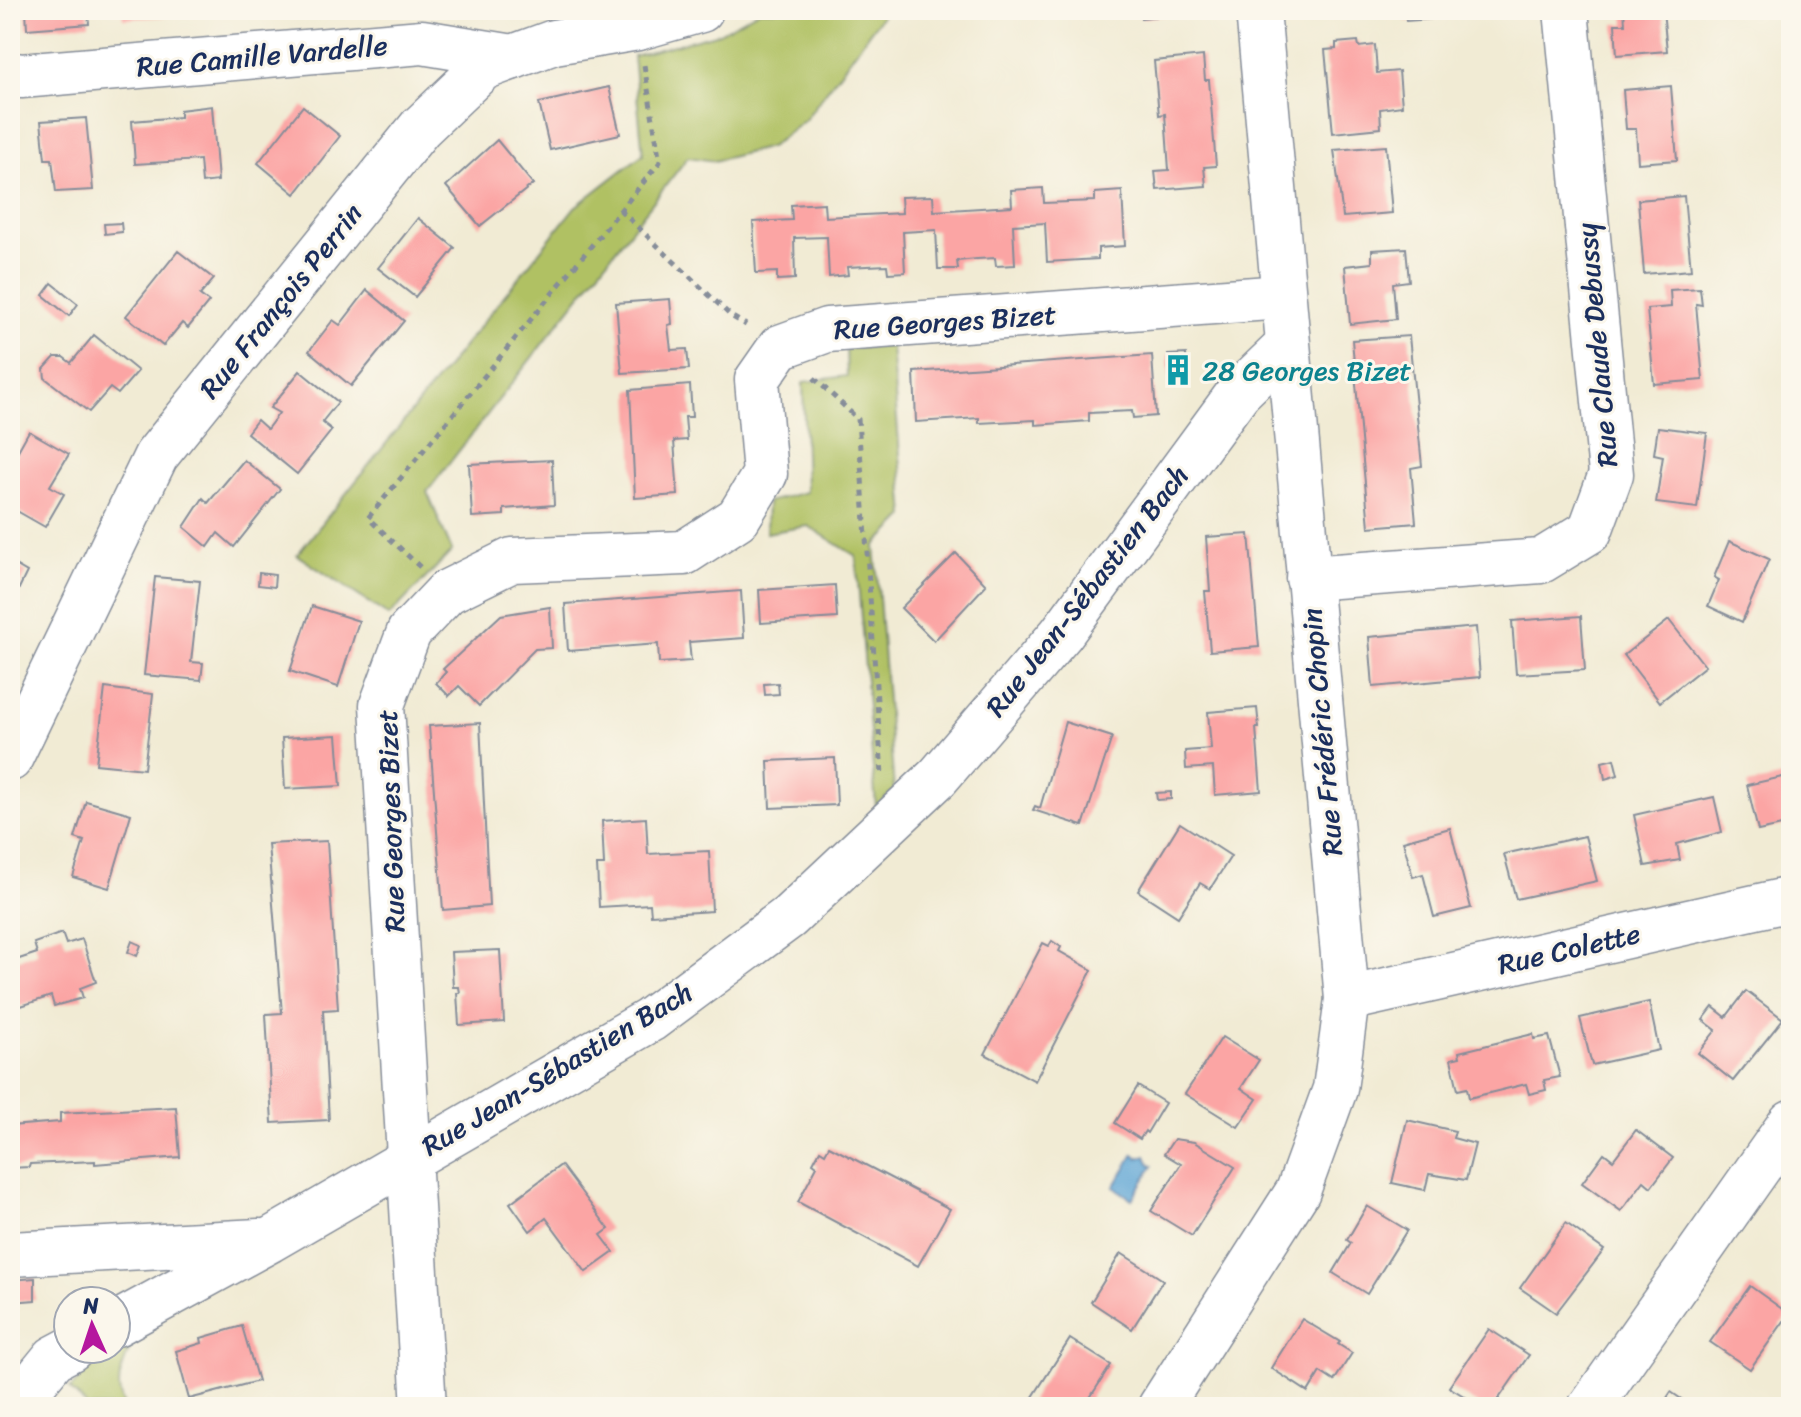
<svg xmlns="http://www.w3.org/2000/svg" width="1801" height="1417" font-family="Sriracha,sans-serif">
<rect width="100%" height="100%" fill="#fbf7ec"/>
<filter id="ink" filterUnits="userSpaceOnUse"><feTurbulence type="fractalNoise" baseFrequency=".0125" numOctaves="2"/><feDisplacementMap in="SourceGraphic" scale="16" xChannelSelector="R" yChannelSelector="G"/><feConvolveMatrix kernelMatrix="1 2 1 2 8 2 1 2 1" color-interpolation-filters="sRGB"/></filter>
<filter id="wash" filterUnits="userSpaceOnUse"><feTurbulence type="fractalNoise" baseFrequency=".006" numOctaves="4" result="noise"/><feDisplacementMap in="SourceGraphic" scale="32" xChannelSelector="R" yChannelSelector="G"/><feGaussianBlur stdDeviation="1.8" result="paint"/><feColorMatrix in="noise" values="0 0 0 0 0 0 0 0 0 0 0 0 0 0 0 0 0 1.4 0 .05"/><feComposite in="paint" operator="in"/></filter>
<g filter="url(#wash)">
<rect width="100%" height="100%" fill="#f1ebd4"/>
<!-- green -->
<g fill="#b0c164" stroke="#667861" stroke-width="2">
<polygon points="760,10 886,10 805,120 770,147 714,161 688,157 427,492 452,551 389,616 297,555 575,207 643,154 633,56 719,33"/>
<polygon points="891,346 905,516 875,546 894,790 876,807 856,556 808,526 766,533 767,502 806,492 803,382 847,376 846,349"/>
<path d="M 132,1344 C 123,1365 112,1385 125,1407 L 88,1407 L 70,1389 L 100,1358 Z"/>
</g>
<!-- water -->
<polygon fill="#5fa6d5" stroke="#3d6a9a" stroke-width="2" points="1134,1154 1139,1158 1146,1155 1149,1163 1153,1166 1132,1199 1114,1187"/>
<g id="blocks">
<!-- building -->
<g fill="#fba5a4">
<polygon points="26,10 88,10 89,24 27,29"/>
<polygon points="122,10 190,10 190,15 123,19"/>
<polygon points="1140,10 1194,10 1194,13 1141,18"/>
<polygon points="1405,10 1432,10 1432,19 1406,21"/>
<polygon points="1624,10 1663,10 1667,51 1617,55 1615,24 1625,24"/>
<polygon points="1358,41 1359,47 1375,45 1377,73 1399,71 1402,106 1380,109 1381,128 1333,133 1325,50 1336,49 1336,43"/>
<polygon points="1203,56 1205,80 1209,80 1216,166 1204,167 1206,186 1157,190 1155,171 1169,170 1165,114 1159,115 1154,61"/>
<polygon points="1671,86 1677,160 1638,163 1636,129 1626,129 1623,90"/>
<polygon points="609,87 620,134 550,150 539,103"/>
<polygon points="212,106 218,181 202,183 200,160 135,164 132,121 180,117 180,110"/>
<polygon points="303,106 340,136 295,194 258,163"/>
<polygon points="86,118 93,190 56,192 52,159 45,159 41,121"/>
<polygon points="497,140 533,184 480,226 446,186"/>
<polygon points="1386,146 1392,213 1343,217 1334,150"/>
<polygon points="1043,188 1044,203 1095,201 1095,193 1122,191 1125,246 1098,248 1098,259 1047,262 1045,223 1013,225 1015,265 996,266 995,258 977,259 957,261 958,269 938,269 936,230 903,232 905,272 888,273 887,265 847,267 848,275 829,277 827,237 794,238 795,279 777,280 777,272 756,273 753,222 792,220 791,205 824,203 825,217 864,215 902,213 901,197 933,196 934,211 1012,206 1011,190"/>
<polygon points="1684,196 1691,270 1644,274 1638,200"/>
<polygon points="418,218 455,248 415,297 378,268"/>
<polygon points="121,223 122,232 105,234 104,224"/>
<polygon points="1406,248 1409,281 1393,283 1396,319 1350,324 1345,266 1372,263 1372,250"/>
<polygon points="178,251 214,279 200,295 209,302 188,328 182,323 163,346 126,316"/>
<polygon points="52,283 78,304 69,316 43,295"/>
<polygon points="1700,288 1702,305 1696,304 1703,380 1654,384 1647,309 1671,307 1670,290"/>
<polygon points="367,290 404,321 351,386 309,351 333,320 340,325"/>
<polygon points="670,299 672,324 668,325 671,350 687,349 689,369 622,373 616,303"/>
<polygon points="94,335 138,371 118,394 110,388 89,412 45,378 44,369 55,357 63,357 71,363"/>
<polygon points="1409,336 1422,466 1411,468 1416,523 1369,527 1352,340"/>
<polygon points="1186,354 1187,385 1170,385 1168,355"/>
<polygon points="1152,355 1156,416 1133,418 1132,411 1089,413 1089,421 1035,425 1035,420 979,423 979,418 916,422 914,372"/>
<polygon points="300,371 338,402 322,422 332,430 297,474 247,433 257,420 267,429 279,413 270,408"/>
<polygon points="690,385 692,417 685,417 687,440 674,441 678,495 635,498 630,390"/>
<polygon points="1658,427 1707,433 1697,508 1656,503 1663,456 1654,454"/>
<polygon points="29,431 69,454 50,486 64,494 45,527 10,507 10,465"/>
<polygon points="244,460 280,489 234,547 218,533 208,547 184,527 203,498 208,503"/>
<polygon points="552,460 554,505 504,509 504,515 472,517 469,464"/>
<polygon points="1249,534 1259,647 1210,651 1205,591 1210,591 1206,537"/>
<polygon points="1729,541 1769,559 1742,622 1708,606 1719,580 1714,577"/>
<polygon points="956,553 986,585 934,641 901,608"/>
<polygon points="10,562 27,572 10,607"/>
<polygon points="259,573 275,575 274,587 258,585"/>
<polygon points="155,577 200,581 191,662 203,663 201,680 144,675"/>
<polygon points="835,585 837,618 761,623 759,590"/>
<polygon points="741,591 744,638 689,642 691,661 659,663 658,644 568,651 565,604"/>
<polygon points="312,606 359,621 338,687 290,671"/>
<polygon points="550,607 552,648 535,649 479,706 459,686 449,696 436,683 446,672 443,669 501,615"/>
<polygon points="1581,616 1585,670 1516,674 1512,621"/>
<polygon points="1669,620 1705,666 1660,702 1624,655"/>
<polygon points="1476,627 1480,677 1373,687 1369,637"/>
<polygon points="778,683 779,694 765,695 764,684"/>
<polygon points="105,688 153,694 144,769 96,764"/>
<polygon points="1257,708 1259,728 1256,728 1261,791 1215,795 1213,767 1186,769 1185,751 1211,749 1208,712"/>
<polygon points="1065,722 1112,737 1083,826 1033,810 1035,806 1040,808"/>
<polygon points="480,723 489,906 443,910 429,726"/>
<polygon points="337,735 341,786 285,789 282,738"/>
<polygon points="835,758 837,805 770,808 768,761"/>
<polygon points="1614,759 1618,775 1605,779 1602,762"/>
<polygon points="1791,775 1791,824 1758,831 1747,785"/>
<polygon points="1171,792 1171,799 1157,800 1156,793"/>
<polygon points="1714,797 1722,832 1677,844 1680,860 1645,866 1634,815"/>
<polygon points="86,801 131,814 109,888 73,877 84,841 75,838"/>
<polygon points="646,818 648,854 709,851 712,911 651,915 650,904 599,907 597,865 604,865 602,821"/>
<polygon points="1180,823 1231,856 1210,889 1200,883 1178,917 1138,891"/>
<polygon points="1450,828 1471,908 1434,917 1423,874 1413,877 1403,841"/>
<polygon points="1585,836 1597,881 1516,899 1504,854"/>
<polygon points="327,841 338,1009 323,1010 329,1120 272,1123 266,1014 282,1013 268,844"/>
<polygon points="62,933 66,944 82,939 96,982 80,988 83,998 54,1006 51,996 18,1007 10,984 10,962 37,953 34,943"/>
<polygon points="132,941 141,945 137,956 128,952"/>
<polygon points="1052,941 1061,947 1059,951 1092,970 1035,1081 985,1054 1043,943 1049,946"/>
<polygon points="500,950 504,1022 459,1025 457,993 460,993 459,987 453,987 451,952"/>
<polygon points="1746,991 1783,1019 1733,1081 1698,1053 1716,1030 1703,1020 1713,1007 1726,1017"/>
<polygon points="1649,1002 1659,1050 1592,1065 1580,1018"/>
<polygon points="1533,1034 1534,1039 1549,1036 1560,1077 1544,1080 1546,1090 1529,1094 1526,1084 1469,1098 1467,1088 1458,1090 1451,1059 1460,1057 1459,1052"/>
<polygon points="1222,1037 1259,1060 1241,1088 1257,1099 1238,1127 1185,1094"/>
<polygon points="1138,1086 1165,1103 1147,1133 1145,1131 1140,1139 1115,1123"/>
<polygon points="176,1107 180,1157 95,1164 95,1161 30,1164 29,1167 10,1168 10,1126 60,1122 60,1113"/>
<polygon points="1407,1120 1455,1131 1453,1138 1475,1144 1466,1180 1429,1174 1425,1190 1392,1183"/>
<polygon points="1636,1130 1673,1158 1651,1187 1644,1181 1621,1211 1582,1183 1604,1153 1613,1160"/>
<polygon points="1174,1139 1194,1142 1235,1167 1192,1236 1151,1211 1181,1164 1164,1154"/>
<polygon points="829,1146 950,1209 918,1266 798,1202 817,1166 813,1163 820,1150 825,1153"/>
<polygon points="561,1165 609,1229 601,1235 614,1252 586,1272 546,1218 530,1231 510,1203"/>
<polygon points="1367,1206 1407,1230 1367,1294 1333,1273 1351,1243 1347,1240"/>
<polygon points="1566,1223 1604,1250 1556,1313 1520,1288"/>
<polygon points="1121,1253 1163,1280 1132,1329 1091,1302"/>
<polygon points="35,1278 35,1300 12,1302 11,1280"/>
<polygon points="1750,1286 1789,1314 1750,1369 1710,1342"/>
<polygon points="1302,1319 1340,1342 1338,1344 1352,1353 1334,1381 1320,1372 1308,1392 1271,1368"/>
<polygon points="242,1326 258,1381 189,1399 176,1351 202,1343 201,1338"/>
<polygon points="1489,1329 1529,1355 1493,1407 1482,1407 1449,1387"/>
<polygon points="1070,1339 1111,1365 1084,1407 1042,1407 1031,1400"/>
<polygon points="1671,1392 1693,1407 1661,1407"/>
</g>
</g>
</g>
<g filter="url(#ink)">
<use href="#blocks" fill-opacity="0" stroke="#868d99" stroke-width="2"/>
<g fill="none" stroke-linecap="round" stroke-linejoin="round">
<defs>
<g id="minor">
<polyline points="10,74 21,76 422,42 513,57"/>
<polyline points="1308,578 1541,561 1590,531 1611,474 1566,10"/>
<polyline points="10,759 156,456 420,128 483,68 554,42 638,28 701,10"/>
<polyline points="1347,999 1791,899"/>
<polyline points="10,1254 259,1241"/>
<polyline points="116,1324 270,1240 650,1020 789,917 938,777 1061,634 1239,392 1287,346"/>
<polyline points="14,1407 54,1358 71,1349"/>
<polyline points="424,1407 382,705 409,632 447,592 512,560 684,553 738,518 765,474 757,380 780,347 827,330 1283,297"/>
<polyline points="1160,1407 1298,1191 1335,1089 1347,999 1258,10"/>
<polyline points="1590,1407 1791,1122"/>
</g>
</defs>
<!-- minor casing -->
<use href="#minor" stroke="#868d99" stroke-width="47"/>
<!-- path -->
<g stroke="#868d99" stroke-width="5" stroke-dasharray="6 6" stroke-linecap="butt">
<polyline points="620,210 731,316 746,325"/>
<polyline points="814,378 858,419 882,775"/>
<polyline points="420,567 368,518 660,162 644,65"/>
</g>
<!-- minor -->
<use href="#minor" stroke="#fff" stroke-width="44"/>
</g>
</g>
<!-- icons -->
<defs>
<symbol id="building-bare" viewBox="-9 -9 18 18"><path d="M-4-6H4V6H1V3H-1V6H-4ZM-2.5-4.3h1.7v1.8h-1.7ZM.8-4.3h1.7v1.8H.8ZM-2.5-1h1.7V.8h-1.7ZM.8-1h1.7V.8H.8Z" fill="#0f9aa8" stroke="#fbf7ec" stroke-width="2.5" paint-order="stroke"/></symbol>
</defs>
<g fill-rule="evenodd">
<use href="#building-bare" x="1156" y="348" width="44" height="44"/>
</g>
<g text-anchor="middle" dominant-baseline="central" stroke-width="6" stroke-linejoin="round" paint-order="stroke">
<!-- street labels -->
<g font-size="28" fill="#1b2f5e" stroke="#fbf7ec">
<text transform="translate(262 56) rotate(-5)">Rue Camille Vardelle</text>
<text transform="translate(281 301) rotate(-51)">Rue François Perrin</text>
<text transform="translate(945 322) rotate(-4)">Rue Georges Bizet</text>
<text transform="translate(1597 345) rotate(-95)">Rue Claude Debussy</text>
<text transform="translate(1087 591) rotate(-52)">Rue Jean-Sébastien Bach</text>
<text transform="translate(1322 732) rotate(-95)">Rue Frédéric Chopin</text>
<text transform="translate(391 821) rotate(-92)">Rue Georges Bizet</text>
<text transform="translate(1569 949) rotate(-13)">Rue Colette</text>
<text transform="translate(557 1069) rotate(-31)">Rue Jean-Sébastien Bach</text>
</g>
<!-- culture labels -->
<g font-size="28" fill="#0d838f" stroke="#fbf7ec" text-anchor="start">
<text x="1202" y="370">28 Georges Bizet</text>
</g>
</g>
<!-- margin -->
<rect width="1801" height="1417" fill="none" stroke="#fbf7ec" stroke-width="40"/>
<!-- north arrow -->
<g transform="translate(92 1325) rotate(357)"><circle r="38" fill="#fbf7ec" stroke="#a1a7b3" stroke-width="2"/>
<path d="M0-6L14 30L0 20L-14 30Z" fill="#b5179e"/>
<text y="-12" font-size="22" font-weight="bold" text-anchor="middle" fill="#1b2f5e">N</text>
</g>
</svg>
